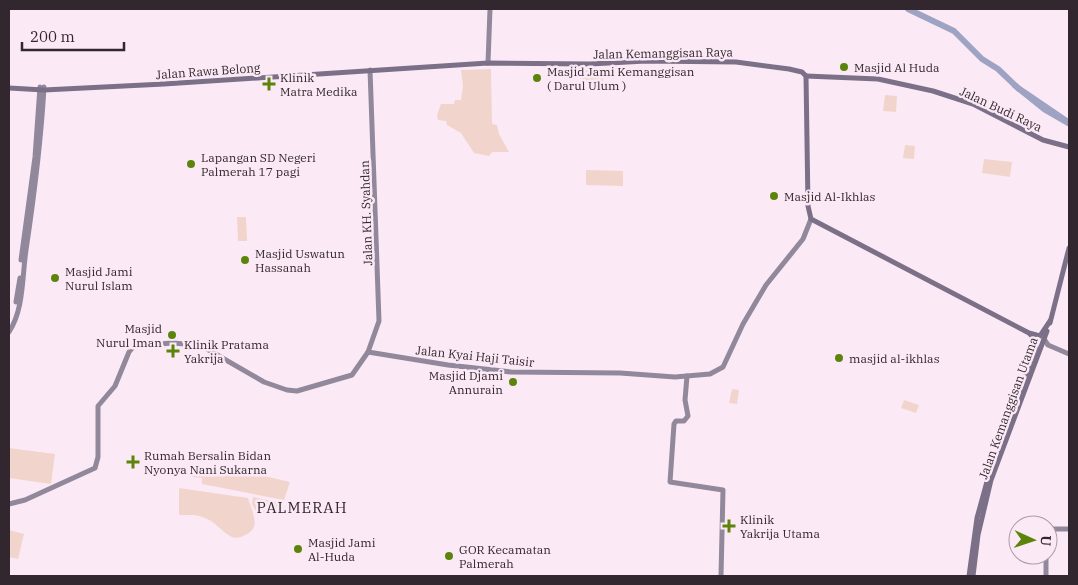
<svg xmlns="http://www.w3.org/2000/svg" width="1078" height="585" font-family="'IBM Plex Serif',serif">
<rect width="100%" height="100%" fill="#fbeaf5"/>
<!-- green -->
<g fill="#f1d5cc">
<polygon points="491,69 492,124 497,125 499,134 509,152 492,152 489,156 474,153 461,133 447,125 446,121 438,120 437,115 441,104 454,104 455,100 461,100 463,86 461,70"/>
<polygon points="582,70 604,71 603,81 582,81"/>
<polygon points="885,95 897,96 896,112 883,111"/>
<polygon points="905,145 915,146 914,159 903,158"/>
<polygon points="984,159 1012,162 1010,177 982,173"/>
<polygon points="586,170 623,171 623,186 586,185"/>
<polygon points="237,217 246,217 247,241 238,241"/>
<polygon points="732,389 739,390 737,404 729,403"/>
<polygon points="904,400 919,405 916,413 901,408"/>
<polygon points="9,448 55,454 51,484 9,478"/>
<polygon points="193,467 260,475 290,482 284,500 202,484 202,478 192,477"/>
<path d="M 179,488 L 248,498 C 251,510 263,528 245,535 C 240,538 235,539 230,536 C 221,531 216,522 205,518 C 196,514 189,515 179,515 Z"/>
<polygon points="253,497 280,503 281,511 257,513 252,504"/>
<polygon points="9,530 24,534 18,559 9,557"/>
</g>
<!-- water -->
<polygon fill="#9ea3c3" points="1013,81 1069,119 1069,127 1043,112 1012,87"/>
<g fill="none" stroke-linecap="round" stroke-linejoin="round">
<!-- river -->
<polyline stroke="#9ea3c3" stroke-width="6" points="908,9 954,31 982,59 998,69 1019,89"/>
<!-- secondary -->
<g stroke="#92889c" stroke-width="5">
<polyline points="488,63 490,9"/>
<polyline points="21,260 35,157 40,87"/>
<polyline points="16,302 20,278"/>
<path d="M 9,332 C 24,309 22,277 26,250 C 34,196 41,142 44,87"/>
<polyline points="1044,339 1048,345 1069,354"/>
<polyline points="368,352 448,365 511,372 620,373 675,377 710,374 723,367 743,324 766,285 803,239 811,219"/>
<polyline points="687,376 685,400 688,416 684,421 676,421 674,424 670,482 723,490 721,576"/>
<polyline points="9,504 25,500 95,468 98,457 98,406 115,386 129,352 134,346 172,343 200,345 264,382 287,390 297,391 352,375 368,352 379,321 370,70"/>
<polyline points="1048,533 1050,529 1069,529"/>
<polyline points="1046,576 1046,555"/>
</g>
<!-- primary -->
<g stroke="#7c7088" stroke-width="5">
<polyline points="806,76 808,206 811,219 1029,333 1040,336 1050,321"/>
<polyline points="806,76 878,79 933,91 973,104 1043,140 1069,147"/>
<polyline points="9,88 44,90 164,84 488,63 590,64 646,61 736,62 789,69 802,72 806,76"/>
<polyline points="1050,323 1069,248"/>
<polyline points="969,576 977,518 988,478 1036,347 1034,339 1030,334"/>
<polyline points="973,576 978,535 991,480 1047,331"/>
</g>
</g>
<!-- markers -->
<g fill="#5d840a" stroke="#fbeaf5" stroke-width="2">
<circle cx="844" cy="67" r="5"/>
<circle cx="537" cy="78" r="5"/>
<path d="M266.5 76.5h5v5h5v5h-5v5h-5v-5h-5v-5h5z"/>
<circle cx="191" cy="164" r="5"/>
<circle cx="774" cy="196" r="5"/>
<circle cx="245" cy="260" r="5"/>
<circle cx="55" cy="278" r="5"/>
<circle cx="172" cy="335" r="5"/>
<path d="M170.5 343.5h5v5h5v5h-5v5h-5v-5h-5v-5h5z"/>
<circle cx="839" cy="358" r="5"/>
<circle cx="513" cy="382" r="5"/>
<path d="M130.5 454.5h5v5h5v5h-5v5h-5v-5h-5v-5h5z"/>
<path d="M726.5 518.5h5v5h5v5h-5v5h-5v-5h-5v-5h5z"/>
<circle cx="298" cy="549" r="5"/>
<circle cx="449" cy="556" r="5"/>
</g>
<g text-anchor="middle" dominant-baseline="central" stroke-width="5" stroke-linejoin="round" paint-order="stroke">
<!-- street labels -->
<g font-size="12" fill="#32272e" stroke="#fbeaf5">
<text transform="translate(663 53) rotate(-1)">Jalan Kemanggisan Raya</text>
<text transform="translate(208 71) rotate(-4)">Jalan Rawa Belong</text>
<text transform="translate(1001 109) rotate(25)">Jalan Budi Raya</text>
<text transform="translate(366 213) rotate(-92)">Jalan KH. Syahdan</text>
<text transform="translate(475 356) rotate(6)">Jalan Kyai Haji Taisir</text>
<text transform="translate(1008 408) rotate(-70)">Jalan Kemanggisan Utama</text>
</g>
<!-- poi labels -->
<g font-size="12" fill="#32272e" stroke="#fbeaf5" text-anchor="start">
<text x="854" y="67">Masjid Al Huda</text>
<text x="547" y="71">Masjid Jami Kemanggisan<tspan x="547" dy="14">( Darul Ulum )</tspan></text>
<text x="280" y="77">Klinik<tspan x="280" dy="14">Matra Medika</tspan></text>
<text x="201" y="157">Lapangan SD Negeri<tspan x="201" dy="14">Palmerah 17 pagi</tspan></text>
<text x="784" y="196">Masjid Al-Ikhlas</text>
<text x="255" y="253">Masjid Uswatun<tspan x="255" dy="14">Hassanah</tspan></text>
<text x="65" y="271">Masjid Jami<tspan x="65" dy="14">Nurul Islam</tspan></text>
<text x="162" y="328" text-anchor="end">Masjid<tspan x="162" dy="14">Nurul Iman</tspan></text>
<text x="184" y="344">Klinik Pratama<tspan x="184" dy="14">Yakrija</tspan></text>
<text x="849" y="358">masjid al-ikhlas</text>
<text x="503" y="375" text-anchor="end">Masjid Djami<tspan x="503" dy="14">Annurain</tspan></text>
<text x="144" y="455">Rumah Bersalin Bidan<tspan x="144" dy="14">Nyonya Nani Sukarna</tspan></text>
<text x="740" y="519">Klinik<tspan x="740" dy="14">Yakrija Utama</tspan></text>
<text x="308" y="542">Masjid Jami<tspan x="308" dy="14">Al-Huda</tspan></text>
<text x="459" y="549">GOR Kecamatan<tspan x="459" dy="14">Palmerah</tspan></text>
</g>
<!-- quarter labels -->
<g font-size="15" letter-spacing="1" fill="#32272e" stroke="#fbeaf5">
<text x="302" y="507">PALMERAH</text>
</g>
</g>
<!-- border -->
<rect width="1078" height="585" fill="none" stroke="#32272e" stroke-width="20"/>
<!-- north arrow -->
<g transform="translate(1033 540) rotate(93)"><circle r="24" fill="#fbeaf5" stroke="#ab9ca5"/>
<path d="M0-4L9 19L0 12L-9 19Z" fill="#5d840a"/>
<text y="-8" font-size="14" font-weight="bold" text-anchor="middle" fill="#32272e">U</text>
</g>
<!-- scale -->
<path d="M22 42v8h102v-8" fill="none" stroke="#32272e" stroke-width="2.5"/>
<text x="30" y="42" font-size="15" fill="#32272e" stroke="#fbeaf5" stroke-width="4" paint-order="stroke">200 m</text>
</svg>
